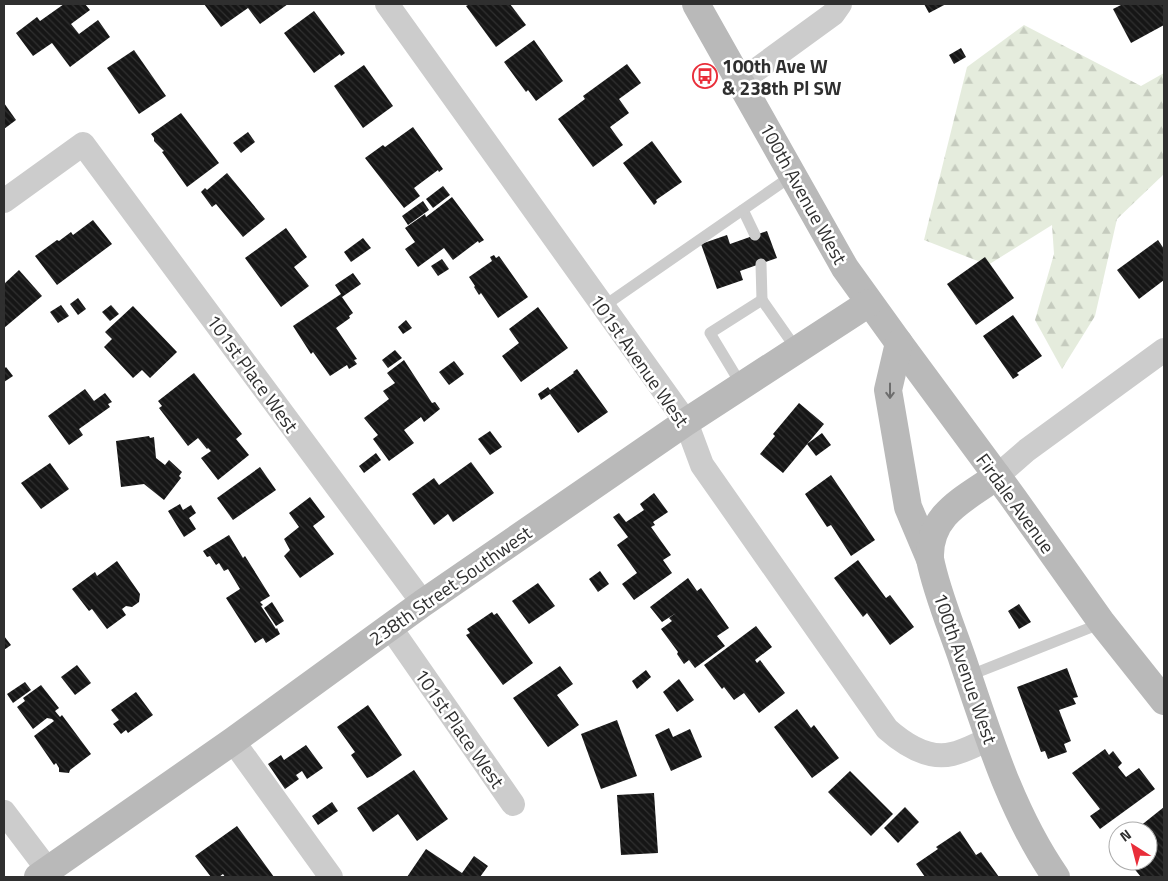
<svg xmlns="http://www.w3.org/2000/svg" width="1168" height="881" font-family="'Titillium Web',sans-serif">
<defs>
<pattern id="forest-firs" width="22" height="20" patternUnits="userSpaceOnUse" patternTransform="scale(1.25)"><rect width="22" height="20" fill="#e5ecdd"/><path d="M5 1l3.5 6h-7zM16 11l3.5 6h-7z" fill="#c5cbbe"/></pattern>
<pattern id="building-back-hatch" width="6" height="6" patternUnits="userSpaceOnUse" patternTransform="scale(1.25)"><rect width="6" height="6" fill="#161616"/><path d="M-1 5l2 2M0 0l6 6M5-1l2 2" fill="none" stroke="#303030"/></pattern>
</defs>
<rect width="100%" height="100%" fill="#fff"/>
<!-- forest -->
<polygon fill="url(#forest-firs)" points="1024,25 1141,86 1164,73 1164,174 1117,219 1095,316 1062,369 1035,320 1054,254 1052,225 988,265 924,240 967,67"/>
<!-- building -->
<g fill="url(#building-back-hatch)">
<polygon points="64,4 85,4 90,10 71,24 79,34 98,20 110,37 70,67 52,43 33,56 16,33 37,17 40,21"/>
<polygon points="204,4 288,4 260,24 248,8 221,27"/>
<polygon points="470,4 510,4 526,25 496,47 466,6"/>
<polygon points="924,4 946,4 929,13"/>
<polygon points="1123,4 1164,4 1164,25 1131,43 1113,9"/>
<polygon points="314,11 345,53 341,56 340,54 314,73 284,33"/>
<polygon points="534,40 563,81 536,101 528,90 526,92 504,62"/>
<polygon points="961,48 966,57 954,64 949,55"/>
<polygon points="134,50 166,96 139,114 107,68"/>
<polygon points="627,64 641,83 619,99 629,113 610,127 623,145 593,167 558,119 585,99 583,96"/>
<polygon points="364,65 393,106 363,128 334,86"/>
<polygon points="4,103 16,120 4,129"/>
<polygon points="181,113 219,163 187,187 162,152 164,151 154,141 154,138 151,134"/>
<polygon points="413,127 443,169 439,172 438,170 414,188 420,196 404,208 365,158 383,145 385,147"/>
<polygon points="248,132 255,142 241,153 233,143"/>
<polygon points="652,141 682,182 656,200 657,202 654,205 623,163"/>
<polygon points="227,173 265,219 243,237 216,204 212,207 201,192 205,188 207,190"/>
<polygon points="443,186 450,195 433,208 426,199"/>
<polygon points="452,197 484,240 479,243 478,241 453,260 444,248 418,267 405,249 415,242 405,228 425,214 426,217"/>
<polygon points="423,201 429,210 408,225 402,216"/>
<polygon points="93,220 112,244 57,285 35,256 57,240 59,241 71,232 73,235"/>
<polygon points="286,228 307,257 294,267 309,286 281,307 245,258"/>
<polygon points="767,231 777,258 740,271 743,280 717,289 701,244 727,235 730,244"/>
<polygon points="363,238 371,248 351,262 344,252"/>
<polygon points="1158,240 1164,249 1164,280 1139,299 1117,270"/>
<polygon points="494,255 496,258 499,256 528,297 498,318 481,293 479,295 474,287 475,286 469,277 492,261 490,257"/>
<polygon points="985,257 1014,298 976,325 947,284"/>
<polygon points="442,259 449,269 438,276 431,266"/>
<polygon points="19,270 42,296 4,328 4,284"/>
<polygon points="353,273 361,284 342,297 353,313 349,316 350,318 336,328 357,359 354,360 357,364 349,369 347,365 330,376 313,352 311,354 293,326 341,294 335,285"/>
<polygon points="78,298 86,309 78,315 70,304"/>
<polygon points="61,305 69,316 58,323 50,312"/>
<polygon points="111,305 119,314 110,321 102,312"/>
<polygon points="133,306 177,352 150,378 142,370 133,378 104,347 112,339 105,332"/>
<polygon points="538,307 568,348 521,382 502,356 519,343 509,329"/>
<polygon points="1013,315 1042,356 1017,373 1019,375 1013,379 983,336"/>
<polygon points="406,320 412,328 403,334 398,327"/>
<polygon points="395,350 402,358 388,368 382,360"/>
<polygon points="404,360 432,403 435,402 440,409 424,422 421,417 404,430 414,443 389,461 373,439 378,435 364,418 389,399 383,391 395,383 387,373"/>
<polygon points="454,361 464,374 449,385 439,372"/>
<polygon points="6,367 13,376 4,382 4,369"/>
<polygon points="577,369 608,412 578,433 550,394 541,400 538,394 548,387 550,390 574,373 573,372"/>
<polygon points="194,373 242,434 236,439 249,455 218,480 201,458 211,451 208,448 207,449 198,438 188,446 159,408 162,406 158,401"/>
<polygon points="85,389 94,401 105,393 112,402 108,404 110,407 79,429 83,435 69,445 48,416"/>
<polygon points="799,403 824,424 783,473 760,454 775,436 773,434"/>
<polygon points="490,431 502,447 490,455 478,439"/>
<polygon points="822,433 831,445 816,456 807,444"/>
<polygon points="149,436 150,438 154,437 156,458 165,465 169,460 182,472 179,476 181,478 164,500 144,484 121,487 116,441"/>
<polygon points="376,453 381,460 364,473 359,466"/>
<polygon points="471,462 494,493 453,522 448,514 434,525 412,494 434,478 439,485"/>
<polygon points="50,463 69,489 41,509 21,483"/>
<polygon points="260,467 276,490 233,520 217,498"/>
<polygon points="831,475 875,540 851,556 831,525 827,527 805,494"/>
<polygon points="654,493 668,512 653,522 655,525 651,527 671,555 663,560 672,573 634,600 622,584 637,573 617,545 628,537 613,517 619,513 626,522 644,510 640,504"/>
<polygon points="310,497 325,517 313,526 334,554 300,578 284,556 290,550 284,539 299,527 289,513"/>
<polygon points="180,504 183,510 191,505 196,513 189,518 196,529 184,537 168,511"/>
<polygon points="229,535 243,558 245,556 270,596 260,602 263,605 261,606 276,629 277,628 280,634 266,643 263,638 255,643 226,598 240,589 228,569 224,571 219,563 216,565 210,556 207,557 203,551"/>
<polygon points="858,560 886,598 890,595 914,627 890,645 867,613 863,617 834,578"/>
<polygon points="117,561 140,594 139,602 132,607 126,606 122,609 126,615 107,629 92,609 89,611 72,589 95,572 97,576"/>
<polygon points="600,571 609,584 598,592 589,579"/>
<polygon points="688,578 697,591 701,588 729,628 717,636 725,646 695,668 689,660 684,664 677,654 678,652 661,629 672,621 669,618 676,613 662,622 650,607"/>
<polygon points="538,583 555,606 529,624 512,601"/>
<polygon points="272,602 284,621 276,626 264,608"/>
<polygon points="1019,604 1031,622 1019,629 1008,611"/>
<polygon points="492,612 494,615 497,613 533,663 503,685 466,635 470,633 467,629"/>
<polygon points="756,626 772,647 755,660 757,663 760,660 785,693 759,713 744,693 734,700 724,687 722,689 704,665"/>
<polygon points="4,636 11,645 4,650"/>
<polygon points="77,665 91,683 75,695 61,677"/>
<polygon points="560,666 573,684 557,695 579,725 548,747 513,698"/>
<polygon points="1067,668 1078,697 1073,698 1076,704 1059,710 1071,741 1064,744 1067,752 1048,759 1045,751 1041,752 1017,687"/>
<polygon points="646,670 651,677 637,689 632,681"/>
<polygon points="679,679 694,700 677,712 663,692"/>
<polygon points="25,682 31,690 13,703 7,694"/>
<polygon points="41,685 59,708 55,711 60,717 62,715 91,754 70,770 69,773 59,772 59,768 56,763 54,765 34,736 54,721 52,719 47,718 33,729 17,707 25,701 23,698"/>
<polygon points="136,692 153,715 128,733 126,730 121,734 113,724 119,720 111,710"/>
<polygon points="368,705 402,755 372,776 367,778 351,755 355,752 337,727"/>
<polygon points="797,709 811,728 814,725 839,758 812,778 774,727"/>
<polygon points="617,720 637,776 601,789 581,734"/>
<polygon points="669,728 673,737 690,729 702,757 671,771 655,735"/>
<polygon points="306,745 323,768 307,779 302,771 296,775 299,779 285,789 268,764 281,755 284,760"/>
<polygon points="1105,749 1109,755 1113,751 1122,763 1118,767 1126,777 1139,768 1155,789 1100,829 1090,816 1100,809 1072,773"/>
<polygon points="414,770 448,819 417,841 398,814 373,832 357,808"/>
<polygon points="850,771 893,814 871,836 828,792"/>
<polygon points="654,793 658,853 621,855 617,795"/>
<polygon points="332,802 338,811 318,825 312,816"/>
<polygon points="905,807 919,822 898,843 884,828"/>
<polygon points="1164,807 1164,877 1141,877 1128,861 1148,861 1148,831 1134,831"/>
<polygon points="237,826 274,877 225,877 223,874 219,877 211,877 195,856"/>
<polygon points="960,831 976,855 981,852 999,877 925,877 916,864 938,849 936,847"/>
<polygon points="426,849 462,873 474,856 488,866 480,877 407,877"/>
</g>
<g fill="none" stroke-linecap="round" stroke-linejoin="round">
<!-- lane -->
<g stroke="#ccc" stroke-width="11">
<polyline points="743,210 755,235"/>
<polyline points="761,264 762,300"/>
<polyline points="604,306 793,175"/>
<polyline points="742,386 710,333 762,300 797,350"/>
<polyline points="968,676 1102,623"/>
</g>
<!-- street -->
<g stroke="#ccc" stroke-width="24">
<path d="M 387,4 L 686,422 L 702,465 L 887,729 C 904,744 928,760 952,754 C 965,751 977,744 989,739"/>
<polyline points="741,81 833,14 840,4"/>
<polyline points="4,201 83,144 423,603"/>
<polyline points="997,476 1027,450 1164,350"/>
<polyline points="390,627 513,804"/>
<polyline points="233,741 331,877"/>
<polyline points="4,812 48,870"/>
</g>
<!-- secondary -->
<g stroke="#b9b9b9" stroke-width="28">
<polyline points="696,4 845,268 899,343 1014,499 1102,623 1164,701"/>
<polyline points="899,343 888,390 908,507 930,559"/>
<path d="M 997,476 C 965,499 928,514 930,559 C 937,594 952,628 963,661 C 988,735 1011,812 1056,877"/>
<polyline points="38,877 233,741 423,603 686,422 869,303"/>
</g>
</g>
<!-- one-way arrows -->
<defs><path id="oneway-shaft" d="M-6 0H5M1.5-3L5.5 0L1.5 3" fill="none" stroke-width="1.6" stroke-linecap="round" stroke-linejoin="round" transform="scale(1.25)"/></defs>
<use stroke="#6d6d6d" href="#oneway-shaft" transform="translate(890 391) rotate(90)"/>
<!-- icons -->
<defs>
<symbol id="bus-ring" viewBox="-11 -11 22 22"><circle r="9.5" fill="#fff" stroke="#e92e3a" stroke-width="1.5"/><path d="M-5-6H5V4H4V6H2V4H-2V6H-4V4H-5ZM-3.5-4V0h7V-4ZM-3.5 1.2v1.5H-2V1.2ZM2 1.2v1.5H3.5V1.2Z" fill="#e92e3a"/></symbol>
</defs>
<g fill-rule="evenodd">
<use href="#bus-ring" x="691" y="62" width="28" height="28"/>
</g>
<g text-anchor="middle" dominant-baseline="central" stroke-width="5" stroke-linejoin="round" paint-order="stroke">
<!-- poi labels -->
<g font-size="19" font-weight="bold" fill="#2f2f2f" stroke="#fff" text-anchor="start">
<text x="722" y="65">100th Ave W<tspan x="722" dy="22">&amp; 238th Pl SW</tspan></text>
</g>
<!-- street labels -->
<g font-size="19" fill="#2f2f2f" stroke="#fff">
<text transform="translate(804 193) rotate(61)">100th Avenue West</text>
<text transform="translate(640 360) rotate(55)">101st Avenue West</text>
<text transform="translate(253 373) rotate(54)">101st Place West</text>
<text transform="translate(1016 503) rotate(54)">Firdale Avenue</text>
<text transform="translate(450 585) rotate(-35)">238th Street Southwest</text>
<text transform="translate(966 668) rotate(71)">100th Avenue West</text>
<text transform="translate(460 728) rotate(55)">101st Place West</text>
</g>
</g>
<!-- border -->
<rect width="1168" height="881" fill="none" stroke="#2f2f2f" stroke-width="10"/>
<!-- north arrow -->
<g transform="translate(1133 846) rotate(324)"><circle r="24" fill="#ffffff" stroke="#acacac"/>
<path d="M0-4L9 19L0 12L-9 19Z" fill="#e92e3a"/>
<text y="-8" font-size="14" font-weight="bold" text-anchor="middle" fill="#2f2f2f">N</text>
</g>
</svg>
